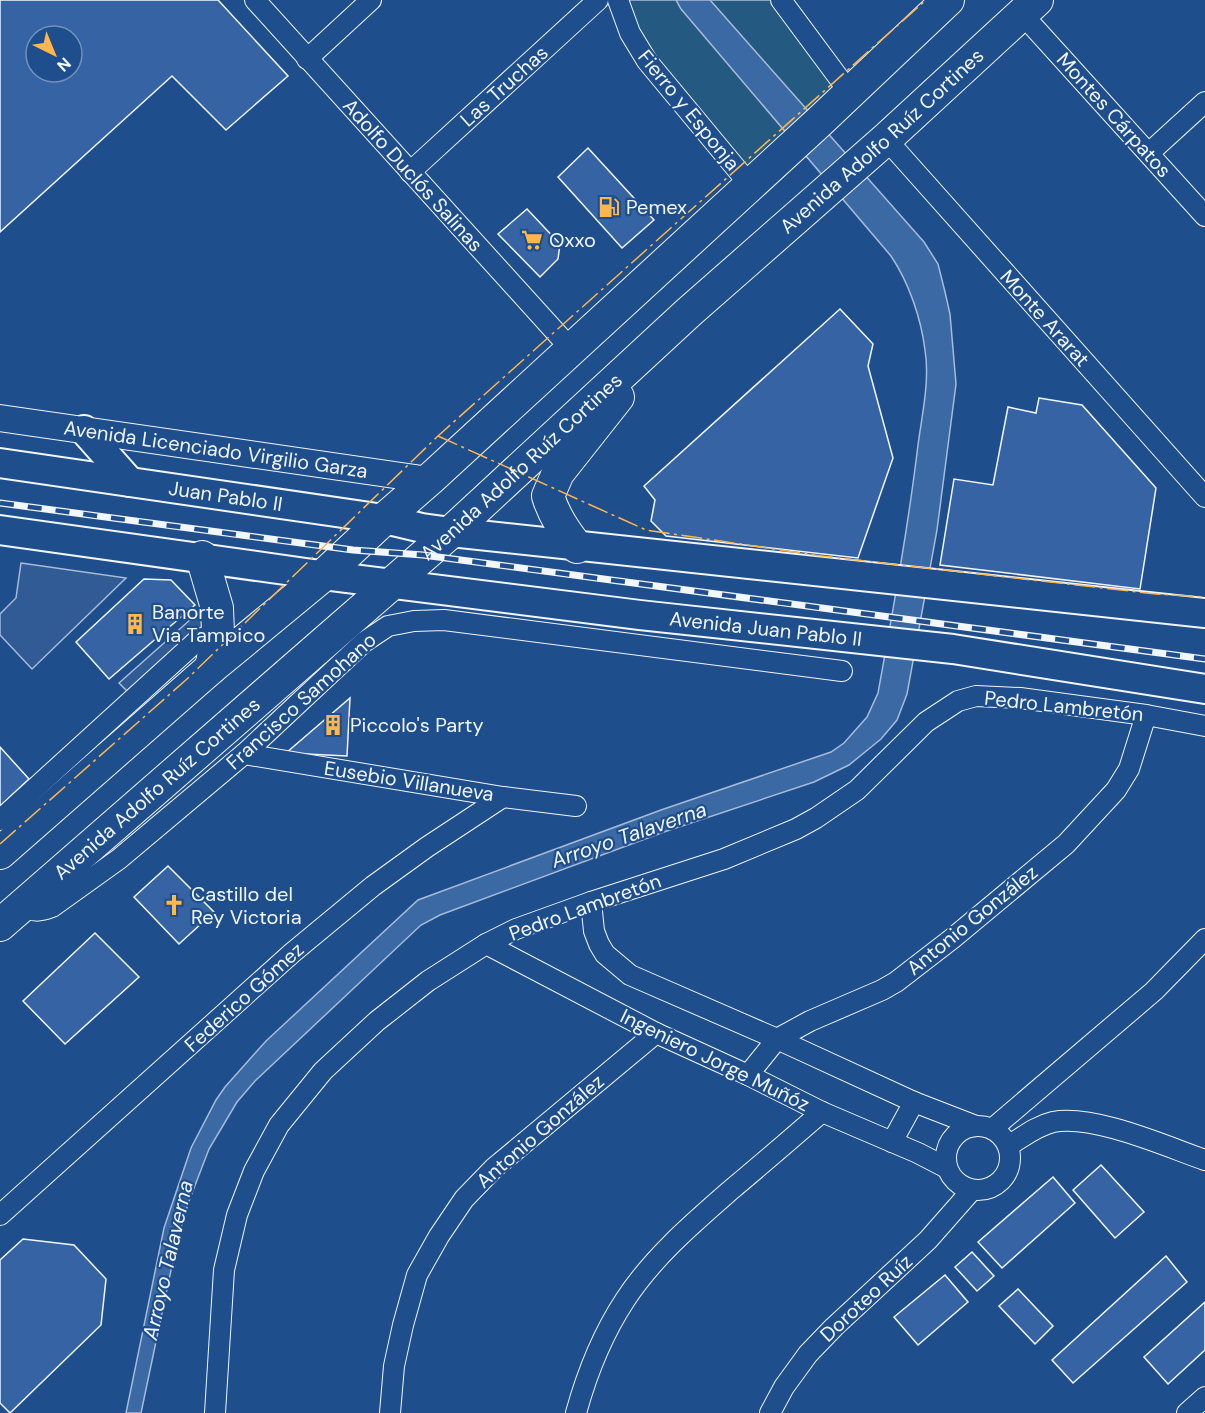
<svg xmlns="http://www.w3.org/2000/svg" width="1205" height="1413" font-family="'DM Sans',sans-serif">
<rect width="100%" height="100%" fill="#1f4e8c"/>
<!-- green -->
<polygon fill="#245a82" stroke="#a8bbd7" stroke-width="1.5" points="623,0 773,0 839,85 808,111 745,171 651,59"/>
<!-- parking -->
<g fill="#305b95" stroke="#a8bbd7" stroke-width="1.5">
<polygon points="21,563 126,578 32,669 0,635 0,614 16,598"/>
<polygon points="200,611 211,625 133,697 119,683"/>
</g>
<!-- water -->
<path fill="#3b69a3" stroke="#a8bbd7" stroke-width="1.5" d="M 676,0 L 710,0 L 924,242 L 938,264 L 945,292 L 950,314 L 956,384 L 937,530 L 907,694 L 897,720 L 881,739 L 849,765 L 814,782 L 664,832 L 440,915 L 421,925 L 255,1081 L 237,1102 L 209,1149 L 189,1201 L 178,1237 L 141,1413 L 126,1413 L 164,1228 L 191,1148 L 216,1100 L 225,1087 L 266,1041 L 418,900 L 661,810 L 831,752 L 844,743 L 867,717 L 878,693 C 893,610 908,528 918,445 C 922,415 930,380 925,350 C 921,318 909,283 891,256 L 681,9 Z"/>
<!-- building -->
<g fill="#3563a3" stroke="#f2f6ff" stroke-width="1.5" fill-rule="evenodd">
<path d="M 0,0 L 218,0 L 288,76 L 226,130 L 172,76 L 0,232 ZM 36,36 L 72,36 L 72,72 L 36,72 Z"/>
<polygon points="588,148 654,220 622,248 558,177"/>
<polygon points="527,209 560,244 558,259 540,277 498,234"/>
<polygon points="840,309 873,344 868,366 893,458 858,558 666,536 651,521 655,500 644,486"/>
<polygon points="1039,398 1082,405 1156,488 1140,589 940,565 954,479 993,485 1008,407 1036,413"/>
<polygon points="144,579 171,580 195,605 109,679 76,642"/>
<polygon points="350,698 347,756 286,753"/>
<polygon points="0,747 29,779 0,806"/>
<polygon points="168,866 214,912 179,944 134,897"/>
<polygon points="95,933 139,977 65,1044 23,1001"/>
<polygon points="1101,1165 1144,1212 1115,1238 1073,1190"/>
<polygon points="1053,1177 1075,1203 1002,1268 978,1242"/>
<polygon points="23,1239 74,1245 106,1279 101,1325 10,1413 0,1403 0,1260"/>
<polygon points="972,1252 994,1276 977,1291 955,1267"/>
<polygon points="1166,1256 1187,1282 1073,1383 1052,1360"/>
<polygon points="945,1275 968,1302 918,1345 894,1317"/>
<polygon points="1018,1289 1053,1326 1035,1344 999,1306"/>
<polygon points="1205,1302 1205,1350 1168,1384 1144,1357"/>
</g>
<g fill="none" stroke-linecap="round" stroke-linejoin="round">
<defs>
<g id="minor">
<polyline points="255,0 571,349"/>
<polyline points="618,0 630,33 647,61 750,185"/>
<polyline points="781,0 850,93"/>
<polyline points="1022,14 1205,216"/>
<polyline points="307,59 371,0"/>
<polyline points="886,139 1205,497"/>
<polyline points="1149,153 1205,102"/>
<polyline points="410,172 598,0"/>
<polyline points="244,754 503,797 576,806"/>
<polyline points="0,820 199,639 218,633"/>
<polyline points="591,902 594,931 599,944 605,954 630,975 777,1039 914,1102 976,1126"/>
<path d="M 21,906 C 33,912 39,912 52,907 L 119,859 L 244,754 L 364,642 L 388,626 L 414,621 L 444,620 L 842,671"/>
<polyline points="486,944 656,1033 748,1075 822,1112 918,1153 947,1168"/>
<polyline points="748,1075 777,1039 810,1021 882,990 896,982 953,938 1066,844 1116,790 1129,769 1146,715"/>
<circle cx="978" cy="1158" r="32"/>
<polyline points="992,1129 1154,991 1205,939"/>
<polyline points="892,1142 914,1102"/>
<path d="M 1008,1146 C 1023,1137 1036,1126 1053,1122 C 1093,1114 1165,1146 1205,1160"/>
<polyline points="0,1215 292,953 373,886 427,847 503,797"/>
<polyline points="215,1413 224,1270 237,1215 254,1171 279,1125 323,1071 377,1021 428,981 486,944 516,929 591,902 724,859 796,829 816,818 857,790 926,722 958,701 976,696 1020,698 1146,715 1205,726"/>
<polyline points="390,1413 394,1366 403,1325 417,1275 439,1236 464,1199 494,1168 656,1033"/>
<path d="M 576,1413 C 587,1373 602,1335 625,1300 C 653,1257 693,1223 732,1189 C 762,1164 792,1138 822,1112"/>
<polyline points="770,1413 784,1387 808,1354 834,1327 928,1240 972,1190"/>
<polyline points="1187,1413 1205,1397"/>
</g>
<g id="tertiary">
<path id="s1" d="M 0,418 L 429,480"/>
</g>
<g id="secondary">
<polyline points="84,430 130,482"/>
<path id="s2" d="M 0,463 L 384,519 L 422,528 L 451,532 L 1205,613"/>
<path id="s3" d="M 0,530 L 306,573 L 640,615 L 953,649 L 1205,689"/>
</g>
<g id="primary">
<path d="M 577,547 C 564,531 554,516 548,496 L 558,473 L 618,397"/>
<polyline points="202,557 217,608 218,633 211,668"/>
<polyline points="0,853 211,668 325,574 384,519 429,480 819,122 948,0"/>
<path id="s4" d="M 0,925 L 451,532 L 689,312 L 886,139 L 1037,0"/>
</g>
</defs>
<!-- minor casing -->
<use href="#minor" stroke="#f2f6ff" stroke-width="22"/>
<!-- tertiary casing -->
<use href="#tertiary" stroke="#f2f6ff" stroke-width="28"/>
<!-- secondary casing -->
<use href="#secondary" stroke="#f2f6ff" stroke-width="32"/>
<!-- primary casing -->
<use href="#primary" stroke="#f2f6ff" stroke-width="34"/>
<!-- minor -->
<use href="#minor" stroke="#1f4e8c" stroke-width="20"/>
<!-- tertiary -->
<use href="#tertiary" stroke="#1f4e8c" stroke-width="26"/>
<!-- secondary -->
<use href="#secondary" stroke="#1f4e8c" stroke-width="28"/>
<!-- primary -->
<use href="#primary" stroke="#1f4e8c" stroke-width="32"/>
<defs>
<polyline id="rail" points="0,503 353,550 423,555 1205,659"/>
</defs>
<!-- rail casing -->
<use href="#rail" stroke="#f2f6ff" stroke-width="7"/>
<!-- rail -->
<use href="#rail" stroke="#1f4e8c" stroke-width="4.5" stroke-dasharray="14" stroke-linecap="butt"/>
<!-- power -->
<g stroke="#ffb74d" stroke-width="1.5" stroke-dasharray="21 4.5 3 4.5" stroke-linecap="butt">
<polyline points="438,436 646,530 821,556 1156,594 1205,597"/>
<polyline points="0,844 187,679 438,436 926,0"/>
</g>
</g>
<!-- icons -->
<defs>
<symbol id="fuel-bare" viewBox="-9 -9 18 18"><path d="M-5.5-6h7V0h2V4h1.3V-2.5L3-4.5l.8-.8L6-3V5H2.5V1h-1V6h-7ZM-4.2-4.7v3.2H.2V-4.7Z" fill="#ffb74d" stroke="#1f4e8c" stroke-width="2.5" paint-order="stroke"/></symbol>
<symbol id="supermarket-bare" viewBox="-9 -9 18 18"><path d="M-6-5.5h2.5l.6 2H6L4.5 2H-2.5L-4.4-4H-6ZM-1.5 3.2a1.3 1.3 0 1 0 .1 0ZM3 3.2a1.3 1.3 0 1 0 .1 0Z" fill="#ffb74d" stroke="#1f4e8c" stroke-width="2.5" paint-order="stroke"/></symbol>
<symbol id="building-bare" viewBox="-9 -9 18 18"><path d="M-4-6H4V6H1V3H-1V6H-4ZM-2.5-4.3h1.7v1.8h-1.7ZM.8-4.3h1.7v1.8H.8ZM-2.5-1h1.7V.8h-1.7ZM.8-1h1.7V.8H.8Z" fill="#ffb74d" stroke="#1f4e8c" stroke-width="2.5" paint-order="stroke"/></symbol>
<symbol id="church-bare" viewBox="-9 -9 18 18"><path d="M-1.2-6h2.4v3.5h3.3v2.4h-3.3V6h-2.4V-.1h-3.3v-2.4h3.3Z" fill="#ffb74d" stroke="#1f4e8c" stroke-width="2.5" paint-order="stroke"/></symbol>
</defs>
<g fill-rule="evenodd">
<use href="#fuel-bare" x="594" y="192" width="30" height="30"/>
<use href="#supermarket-bare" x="517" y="225" width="30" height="30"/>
<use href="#building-bare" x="120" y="609" width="30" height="30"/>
<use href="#building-bare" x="318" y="710" width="30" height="30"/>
<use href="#church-bare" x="159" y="890" width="30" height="30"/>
</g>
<g text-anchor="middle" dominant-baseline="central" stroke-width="4.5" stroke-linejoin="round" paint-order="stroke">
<!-- street labels -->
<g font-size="20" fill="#f2f6ff" stroke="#1f4e8c">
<text transform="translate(504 86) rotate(-42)">Las Truchas</text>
<text transform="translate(689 110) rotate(51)">Fierro y Esponja</text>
<text transform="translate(1114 115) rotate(48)">Montes Cárpatos</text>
<text stroke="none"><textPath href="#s4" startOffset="1180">Avenida Adolfo Ruíz Cortines</textPath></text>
<text transform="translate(413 175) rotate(48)">Adolfo Duclós Salinas</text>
<text transform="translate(1045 318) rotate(48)">Monte Ararat</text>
<text stroke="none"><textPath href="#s1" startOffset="218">Avenida Licenciado Virgilio Garza</textPath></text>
<text stroke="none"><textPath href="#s4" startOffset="694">Avenida Adolfo Ruíz Cortines</textPath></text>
<text stroke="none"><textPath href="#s2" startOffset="228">Juan Pablo II</textPath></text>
<text stroke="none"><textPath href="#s3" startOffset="772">Avenida Juan Pablo II</textPath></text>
<text transform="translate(301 701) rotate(-42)">Francisco Samohano</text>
<text transform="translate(1064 706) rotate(6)">Pedro Lambretón</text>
<text transform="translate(409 781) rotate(9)">Eusebio Villanueva</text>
<text stroke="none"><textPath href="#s4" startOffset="208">Avenida Adolfo Ruíz Cortines</textPath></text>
<text transform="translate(585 907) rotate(-20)">Pedro Lambretón</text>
<text transform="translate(972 920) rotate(-39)">Antonio González</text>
<text transform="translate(244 997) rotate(-42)">Federico Gómez</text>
<text transform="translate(715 1060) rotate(26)">Ingeniero Jorge Muñóz</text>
<text transform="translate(540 1131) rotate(-41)">Antonio González</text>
<text transform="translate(866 1298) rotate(-43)">Doroteo Ruíz</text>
</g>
<!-- poi labels -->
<g font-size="20" fill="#f2f6ff" stroke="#1f4e8c" text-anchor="start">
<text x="626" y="207">Pemex</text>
<text x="549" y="240">Oxxo</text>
<text x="152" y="612">Banorte<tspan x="152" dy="23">Via Tampico</tspan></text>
<text x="350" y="725">Piccolo's Party</text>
<text x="191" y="894">Castillo del<tspan x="191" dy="23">Rey Victoria</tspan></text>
</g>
<!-- water labels -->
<g font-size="21" font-style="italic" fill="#f2f6ff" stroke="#1f4e8c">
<text transform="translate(629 835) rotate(-19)">Arroyo Talaverna</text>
<text transform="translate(168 1260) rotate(-77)">Arroyo Talaverna</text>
</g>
</g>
<!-- north arrow -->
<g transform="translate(54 54) rotate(137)"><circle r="28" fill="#1f4e8c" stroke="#7391ba" stroke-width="1.5"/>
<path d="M0-4.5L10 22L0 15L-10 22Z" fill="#ffb74d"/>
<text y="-9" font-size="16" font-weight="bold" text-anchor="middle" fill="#f2f6ff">N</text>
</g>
</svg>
